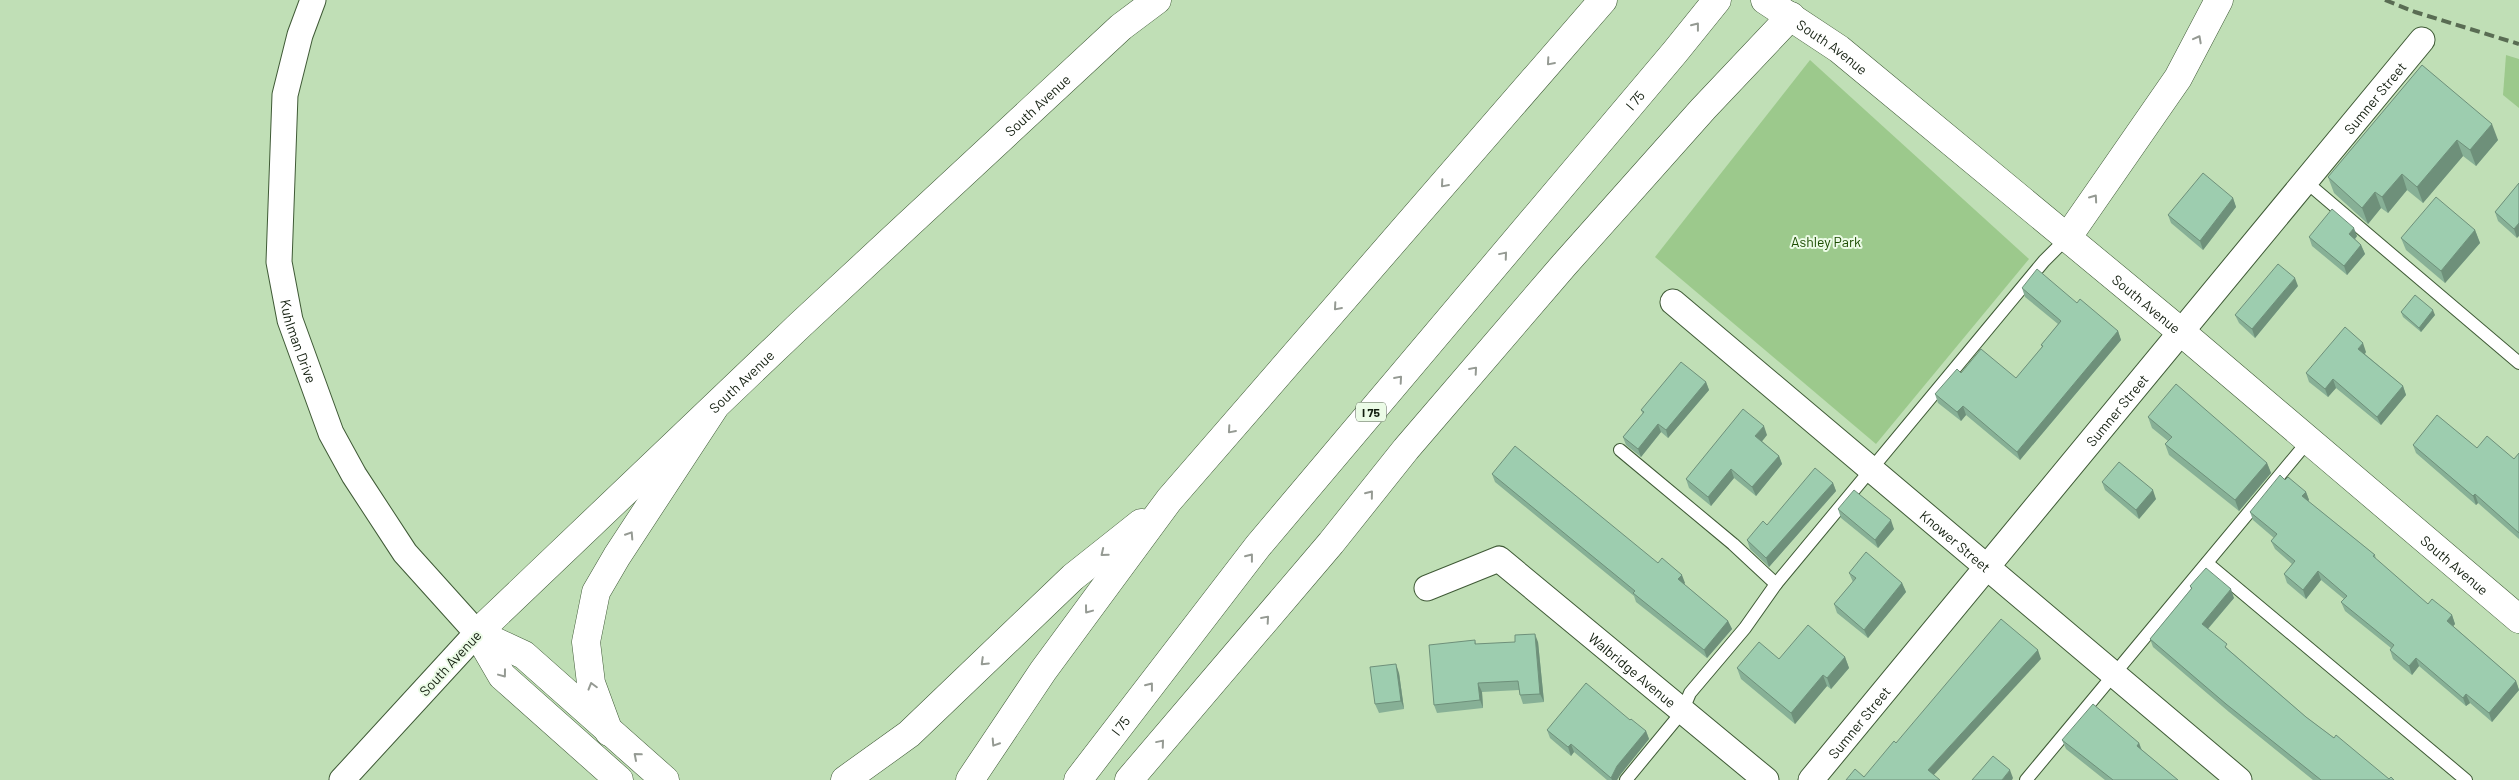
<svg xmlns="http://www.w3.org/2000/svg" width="2519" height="780" font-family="Barlow,sans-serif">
<rect width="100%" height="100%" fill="#c0dfb6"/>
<!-- green -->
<g fill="#9cc98c">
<polygon points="2506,55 2519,59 2519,108 2503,95"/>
<polygon points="1810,60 2029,259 1876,444 1655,257"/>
</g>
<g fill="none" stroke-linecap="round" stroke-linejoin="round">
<defs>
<g id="service">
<polyline points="2305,181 2519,363"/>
<polyline points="1620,450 1733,544 1776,584"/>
<polyline points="2207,563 2466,780"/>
<polyline points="1626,780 1682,712 1690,693 1745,628 1776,584 2044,261 2067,238"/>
<polyline points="2026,780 2309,440"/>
</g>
<g id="minor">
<path id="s1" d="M 313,0 L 300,35 L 285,95 L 279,262 L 290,320 L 331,433 L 354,475 L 405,553 L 477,633 L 342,780"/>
<path id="s2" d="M 1673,302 L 2239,780"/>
<path id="s3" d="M 1427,588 L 1499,559 L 1766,780"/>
<path id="s4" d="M 1811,780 L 2422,40"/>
</g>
<g id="tertiary">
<path id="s5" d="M 1765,0 L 1839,49 L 2180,331 L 2519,619"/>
<path id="s6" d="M 477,633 L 800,325 L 1121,27 L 1157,0"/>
</g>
<g id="motorway">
<polyline points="2067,238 2178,78 2219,0"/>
<polyline points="477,633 524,655 665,780"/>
<polyline points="477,633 502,676 619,780"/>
<polyline points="609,732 591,683 586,642 596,592 617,556 714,408"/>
<polyline points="845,780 909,734 1073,577 1141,523"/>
<polyline points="970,780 1043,671 1169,500 1603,0"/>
<path id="s7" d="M 1078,780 L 1258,546 L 1675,52 L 1717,0"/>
<polyline points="1129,780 1331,543 1406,449 1564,265 1703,109 1791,16"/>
</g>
</defs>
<!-- service casing -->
<use href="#service" stroke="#3f5a36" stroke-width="14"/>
<!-- minor casing -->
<use href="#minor" stroke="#3f5a36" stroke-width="27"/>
<!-- tertiary casing -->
<use href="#tertiary" stroke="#3f5a36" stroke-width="29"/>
<!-- motorway casing -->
<use href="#motorway" stroke="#3f5a36" stroke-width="29"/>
<!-- service -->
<use href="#service" stroke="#fff" stroke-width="12"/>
<!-- minor -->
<use href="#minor" stroke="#fff" stroke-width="25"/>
<!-- tertiary -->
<use href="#tertiary" stroke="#fff" stroke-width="28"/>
<!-- motorway -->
<use href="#motorway" stroke="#fff" stroke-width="28"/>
<!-- rail -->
<polyline stroke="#596c53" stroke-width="4" stroke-dasharray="10 5" stroke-linecap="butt" points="2385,0 2415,12 2519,44"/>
</g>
<!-- wall -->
<g fill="#87b096">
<polygon points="2422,65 2498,140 2476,166 2463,156 2423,203 2407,190 2388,213 2381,208 2368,224 2334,193 2328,177"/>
<polygon points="2519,183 2517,238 2498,221 2495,212"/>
<polygon points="2233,198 2236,207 2203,250 2171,223 2168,215"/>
<polygon points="2475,230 2480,243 2445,283 2406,250 2401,238"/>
<polygon points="2357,236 2355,239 2361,245 2365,254 2347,275 2312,246 2309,237"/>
<polygon points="2298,286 2255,338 2239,323 2235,315"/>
<polygon points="2022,288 2077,303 2118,331 2121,340 2020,460 1966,415 1961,421 1938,403 1935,394 1961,373 2016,378 2042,347 2041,345 2058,324 2025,297"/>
<polygon points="2401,312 2435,315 2421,332 2403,317"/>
<polygon points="2366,352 2365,354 2403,386 2406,395 2381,425 2336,388 2328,397 2309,382 2306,373"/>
<polygon points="1706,382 1709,390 1668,438 1661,432 1641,457 1626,445 1623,437 1643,414 1641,410"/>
<polygon points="2148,417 2267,463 2271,473 2239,511 2169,455 2165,444 2168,441 2152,428"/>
<polygon points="1767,435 1762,441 1779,456 1782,464 1756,496 1734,478 1711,506 1689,488 1686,479"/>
<polygon points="2413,445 2477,448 2514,459 2519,453 2519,539 2478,503 2476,505 2416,453"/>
<polygon points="1492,474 1658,563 1685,583 1684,584 1728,621 1732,629 1707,658 1636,602 1634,596 1495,482"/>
<polygon points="2285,480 2306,492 2309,500 2308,501 2375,555 2376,559 2428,604 2452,615 2455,624 2453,626 2516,681 2519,690 2492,722 2470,703 2466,706 2419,666 2412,675 2393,659 2390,650 2391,648 2345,611 2341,602 2344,599 2321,580 2306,599 2287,583 2284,574 2292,564 2275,549 2271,541 2274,538 2253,520 2250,512"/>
<polygon points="2102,482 2156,499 2139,519 2105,490"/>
<polygon points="1833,483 1836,491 1769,567 1750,549 1747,540 1767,525"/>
<polygon points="1838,509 1894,529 1878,548 1841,518"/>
<polygon points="1849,573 1902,583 1906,592 1868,638 1837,613 1834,604 1853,582"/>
<polygon points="2190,586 2234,598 2208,629 2229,650 2306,717 2389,779 2394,780 2313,780 2229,712 2153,647 2150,639 2191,589"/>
<polygon points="1475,640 1476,644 1538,642 1544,702 1523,704 1520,695 1519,690 1482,692 1483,708 1437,713 1434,705"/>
<polygon points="1845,657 1849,668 1831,689 1827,686 1795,724 1741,679 1737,668 1779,659"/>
<polygon points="1399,673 1404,709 1379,713 1375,704"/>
<polygon points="1630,720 1646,731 1649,739 1620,775 1617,780 1607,780 1574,752 1571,756 1550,738 1547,730"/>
<polygon points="2062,740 2139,743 2142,750 2178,780 2105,780 2066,749"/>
</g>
<!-- shaded-wall -->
<g fill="#6e907a">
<polygon points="2492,124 2498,140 2476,166 2470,150"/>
<polygon points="2457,140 2463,156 2423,203 2417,187"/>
<polygon points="2402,174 2407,190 2388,213 2382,197"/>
<polygon points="2375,192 2381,208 2368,224 2362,208"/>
<polygon points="2233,198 2236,207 2203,250 2200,241"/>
<polygon points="2519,223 2519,236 2517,238 2514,229"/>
<polygon points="2354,228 2357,236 2352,243 2349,234"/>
<polygon points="2475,230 2480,243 2445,283 2441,271"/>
<polygon points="2361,245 2365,254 2347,275 2344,266"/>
<polygon points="2295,278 2298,286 2255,338 2252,329"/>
<polygon points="2433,310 2435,315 2421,332 2419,328"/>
<polygon points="2118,331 2121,340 2020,460 2017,452"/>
<polygon points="2363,343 2366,352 2362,357 2358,349"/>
<polygon points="2333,379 2336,388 2328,397 2325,389"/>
<polygon points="1706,382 1709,390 1668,438 1666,430"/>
<polygon points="2403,386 2406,395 2381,425 2377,417"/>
<polygon points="1963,406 1966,415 1961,421 1957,412"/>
<polygon points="1658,424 1661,432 1641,457 1638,449"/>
<polygon points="1764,426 1767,435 1759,445 1755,436"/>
<polygon points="1779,456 1782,464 1756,496 1752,487"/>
<polygon points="2267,463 2271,473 2239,511 2235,500"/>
<polygon points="1731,469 1734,478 1711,506 1708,497"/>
<polygon points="1833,483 1836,491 1769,567 1766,558"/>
<polygon points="2153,490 2156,499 2139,519 2136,510"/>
<polygon points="2306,492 2309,500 2305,505 2302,496"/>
<polygon points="2475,494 2478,503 2476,505 2473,496"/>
<polygon points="1891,520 1894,529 1878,548 1875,540"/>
<polygon points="2318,571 2321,580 2306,599 2303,590"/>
<polygon points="1682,575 1685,583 1681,588 1678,579"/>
<polygon points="1902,583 1906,592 1868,638 1864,630"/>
<polygon points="2231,589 2234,598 2205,632 2202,624"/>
<polygon points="2452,615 2455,624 2450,630 2447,621"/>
<polygon points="1728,621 1732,629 1707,658 1704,650"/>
<polygon points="1535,634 1538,642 1544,702 1540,694"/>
<polygon points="2038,650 2041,659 1931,778 1928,770"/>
<polygon points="1845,657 1849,668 1831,689 1827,678"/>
<polygon points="2416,658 2419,666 2412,675 2409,666"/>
<polygon points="1396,664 1399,673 1404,709 1401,701"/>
<polygon points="1823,675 1827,686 1795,724 1791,713"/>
<polygon points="2516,681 2519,690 2492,722 2489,713"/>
<polygon points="1478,683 1482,692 1483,708 1480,700"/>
<polygon points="2466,694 2470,703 2466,706 2463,698"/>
<polygon points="1646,731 1649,739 1620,775 1617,780 1612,780 1611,778 1617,766"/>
<polygon points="2139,743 2142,752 2137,746"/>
<polygon points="1571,744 1574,752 1571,756 1568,747"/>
<polygon points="2010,770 2013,778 2012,780 2002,780"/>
</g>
<!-- building -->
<g fill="#9dcdaf" stroke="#6e907a">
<polygon points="2422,65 2492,124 2470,150 2457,140 2417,187 2402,174 2382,197 2375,192 2362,208 2328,177"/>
<polygon points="2203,173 2233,198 2200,241 2168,215"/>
<polygon points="2519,183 2519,223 2514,229 2495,212"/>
<polygon points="2436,197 2475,230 2441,271 2401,238"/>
<polygon points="2332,209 2354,228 2349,234 2361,245 2344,266 2309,237"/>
<polygon points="2278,264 2295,278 2252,329 2235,315"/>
<polygon points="2037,269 2077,303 2080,299 2118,331 2017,452 1963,406 1957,412 1935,394 1957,369 1961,373 1981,349 2016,378 2043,346 2041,345 2061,321 2022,288"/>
<polygon points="2415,295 2433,310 2419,328 2401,312"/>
<polygon points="2345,327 2363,343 2358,349 2403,386 2377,417 2333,379 2325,389 2306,373"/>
<polygon points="1681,362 1706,382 1666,430 1658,424 1638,449 1623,437 1644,412 1641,410"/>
<polygon points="2176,384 2267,463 2235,500 2165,444 2172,437 2148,417"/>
<polygon points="1743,409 1764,426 1755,436 1779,456 1752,487 1731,469 1708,497 1686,479"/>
<polygon points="2437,415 2477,448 2487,436 2514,459 2519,453 2519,533 2475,494 2473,496 2413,445"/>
<polygon points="1515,446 1658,563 1662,558 1682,575 1678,579 1728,621 1704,650 1633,593 1635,591 1492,474"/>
<polygon points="2119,462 2153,490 2136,510 2102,482"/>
<polygon points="1815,468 1833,483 1766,558 1747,540 1763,521 1767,525"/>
<polygon points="2280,475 2285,480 2288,477 2306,492 2302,496 2375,555 2373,556 2428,604 2432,599 2452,615 2447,621 2516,681 2489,713 2466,694 2463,698 2416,658 2409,666 2390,650 2394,645 2341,602 2347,596 2318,571 2303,590 2284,574 2295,561 2271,541 2277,534 2250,512"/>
<polygon points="1854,490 1891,520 1875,540 1838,509"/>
<polygon points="1866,552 1902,583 1864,630 1834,604 1856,578 1849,573"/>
<polygon points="2206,568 2231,589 2202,624 2227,644 2225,647 2306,717 2334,738 2336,735 2389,779 2391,777 2394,780 2321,780 2226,704 2150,639 2192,588 2190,586"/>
<polygon points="2001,619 2038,650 1928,770 1940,780 1846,780 1855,769 1864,777 1894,741 1896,743"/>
<polygon points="1808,625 1845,657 1827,678 1823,675 1791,713 1737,668 1759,642 1779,659"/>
<polygon points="1535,634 1540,694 1520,695 1518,681 1478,683 1480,700 1434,705 1429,645 1475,640 1475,644 1515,642 1515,635"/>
<polygon points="1396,664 1401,701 1375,704 1370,667"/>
<polygon points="1586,683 1630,720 1631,719 1646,731 1617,766 1611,778 1571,744 1568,747 1547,730"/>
<polygon points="2093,704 2139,743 2137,746 2178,780 2113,780 2062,740"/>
<polygon points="1993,756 2010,770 2002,780 1972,780"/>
</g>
<!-- one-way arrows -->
<defs><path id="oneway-chevron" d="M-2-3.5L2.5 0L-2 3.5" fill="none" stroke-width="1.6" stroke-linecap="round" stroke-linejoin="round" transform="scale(1.25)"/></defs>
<g stroke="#959a93">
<use href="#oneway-chevron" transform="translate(1696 26) rotate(-52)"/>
<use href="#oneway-chevron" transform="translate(2198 39) rotate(-62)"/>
<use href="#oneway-chevron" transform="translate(1550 62) rotate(131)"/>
<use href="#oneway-chevron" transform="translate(1444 184) rotate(131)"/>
<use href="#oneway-chevron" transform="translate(2094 198) rotate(-55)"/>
<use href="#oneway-chevron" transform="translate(1504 255) rotate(-50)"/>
<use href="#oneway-chevron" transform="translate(1337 307) rotate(131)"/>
<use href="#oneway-chevron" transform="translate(1474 370) rotate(-49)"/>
<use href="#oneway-chevron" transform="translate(1399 379) rotate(-49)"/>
<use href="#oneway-chevron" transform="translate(1231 430) rotate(131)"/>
<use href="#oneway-chevron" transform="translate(1370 494) rotate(-51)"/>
<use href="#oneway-chevron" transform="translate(630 535) rotate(-57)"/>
<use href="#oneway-chevron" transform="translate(1104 553) rotate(141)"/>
<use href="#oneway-chevron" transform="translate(1250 557) rotate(-52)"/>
<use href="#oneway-chevron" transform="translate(1088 610) rotate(127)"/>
<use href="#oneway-chevron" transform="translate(1266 619) rotate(-49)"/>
<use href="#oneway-chevron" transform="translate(984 662) rotate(136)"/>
<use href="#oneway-chevron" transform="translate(503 674) rotate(53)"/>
<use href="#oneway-chevron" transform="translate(592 686) rotate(-106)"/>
<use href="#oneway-chevron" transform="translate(1150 686) rotate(-52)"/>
<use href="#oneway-chevron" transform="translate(995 743) rotate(123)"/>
<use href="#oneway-chevron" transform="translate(1161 743) rotate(-50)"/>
<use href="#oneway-chevron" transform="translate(637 756) rotate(-139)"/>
</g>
<g text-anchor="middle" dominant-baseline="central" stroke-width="4" stroke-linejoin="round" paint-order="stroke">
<!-- shield labels -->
<rect fill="#ebfbe6" stroke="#546050" stroke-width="1" x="1356" y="402.5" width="30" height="19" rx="4"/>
<g font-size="12" font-weight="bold" fill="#131e0f">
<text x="1371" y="412">I 75</text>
</g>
<!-- street labels -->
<g font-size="14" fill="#131e0f" stroke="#ebfbe6">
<text stroke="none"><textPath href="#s5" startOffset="82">South Avenue</textPath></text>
<text stroke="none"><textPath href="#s4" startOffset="885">Sumner Street</textPath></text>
<text stroke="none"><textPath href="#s7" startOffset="879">I 75</textPath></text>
<text stroke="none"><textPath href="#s6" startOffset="770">South Avenue</textPath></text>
<text stroke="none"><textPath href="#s5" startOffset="488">South Avenue</textPath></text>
<text stroke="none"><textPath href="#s1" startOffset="348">Kuhlman Drive</textPath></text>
<text stroke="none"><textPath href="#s6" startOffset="365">South Avenue</textPath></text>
<text stroke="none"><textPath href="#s4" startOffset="480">Sumner Street</textPath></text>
<text stroke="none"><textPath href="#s2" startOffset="370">Knower Street</textPath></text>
<text stroke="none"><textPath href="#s5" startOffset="892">South Avenue</textPath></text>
<text transform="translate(450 663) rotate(-47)">South Avenue</text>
<text stroke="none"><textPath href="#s3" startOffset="251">Walbridge Avenue</textPath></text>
<text stroke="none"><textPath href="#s4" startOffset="75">Sumner Street</textPath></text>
<text stroke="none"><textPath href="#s7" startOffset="69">I 75</textPath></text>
</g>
<!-- park labels -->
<g font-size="14" fill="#1b4c00" stroke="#ebfbe6">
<text x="1826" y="241">Ashley Park</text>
</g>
</g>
</svg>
